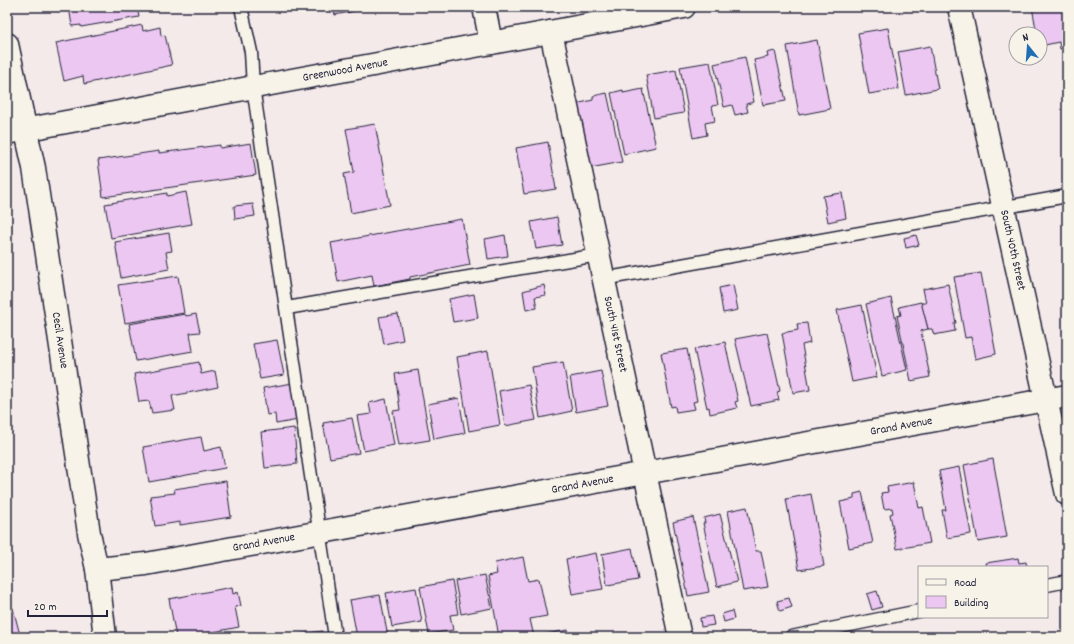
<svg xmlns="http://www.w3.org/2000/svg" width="1074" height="644" font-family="Dekko,sans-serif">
<rect width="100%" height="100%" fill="#f5eaea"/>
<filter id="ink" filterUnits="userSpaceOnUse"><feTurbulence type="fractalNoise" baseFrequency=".025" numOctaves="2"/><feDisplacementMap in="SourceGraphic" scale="8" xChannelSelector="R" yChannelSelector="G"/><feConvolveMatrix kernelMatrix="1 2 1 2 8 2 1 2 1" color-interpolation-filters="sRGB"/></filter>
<g filter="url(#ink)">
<!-- building -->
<g fill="#ecc7f2" stroke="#22223b">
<polygon points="69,7 137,7 139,17 81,27 81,25 72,26"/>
<polygon points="333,7 354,7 355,11 335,15"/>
<polygon points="1032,7 1065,7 1067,48 1060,49 1059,42 1040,46 1040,34 1037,34"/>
<polygon points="142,25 143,31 160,27 161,36 165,35 172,65 84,84 83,76 64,81 56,43"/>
<polygon points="888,28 899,89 869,94 858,33"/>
<polygon points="817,40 830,109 799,115 787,46"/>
<polygon points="930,46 938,89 906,95 898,52"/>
<polygon points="775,51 786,101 763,105 754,60 768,57 767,53"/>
<polygon points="745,57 754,102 746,104 748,112 735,115 732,105 724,107 714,64"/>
<polygon points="710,62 718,105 712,106 715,121 705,123 707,135 693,138 680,67"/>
<polygon points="676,70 684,113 654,118 646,75"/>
<polygon points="643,89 656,147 624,154 611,93 623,90 623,93"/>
<polygon points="607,93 622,162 590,168 576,104 593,100 593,96"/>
<polygon points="375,124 390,205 351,213 344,174 354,172 346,129"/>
<polygon points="548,142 556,189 524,194 516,148"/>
<polygon points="251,143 256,175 103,197 98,160 159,151 159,153 220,145 220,148"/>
<polygon points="186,192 192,224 111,238 105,204 167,193 167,196"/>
<polygon points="842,193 846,218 828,222 823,196"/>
<polygon points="253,204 255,216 235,219 234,206"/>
<polygon points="557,217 562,245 536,249 531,222"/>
<polygon points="462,219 470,265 410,277 410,279 374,286 372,275 338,282 331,243"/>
<polygon points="169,233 172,251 166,252 169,269 121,278 115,242"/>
<polygon points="505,235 508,256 488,259 485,239"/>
<polygon points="916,235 919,245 906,248 904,238"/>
<polygon points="981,273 996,354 975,359 971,337 965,338 954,277"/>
<polygon points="178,276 184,313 125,323 118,285"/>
<polygon points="948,284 956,323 954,323 955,331 934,335 932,329 928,329 921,303 926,303 923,289"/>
<polygon points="544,285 546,295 535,297 537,308 526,310 523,291"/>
<polygon points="733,285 738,310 723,313 719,288"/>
<polygon points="474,294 478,318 453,322 449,299"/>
<polygon points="891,298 907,370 882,376 866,304"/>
<polygon points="921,302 928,329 921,331 930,377 911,381 897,316 901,315 899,307"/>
<polygon points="862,305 877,377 852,382 837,310"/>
<polygon points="185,314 186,316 196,314 200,332 190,333 193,351 136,361 129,324"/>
<polygon points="398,314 403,340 384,344 379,317"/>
<polygon points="807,323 810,343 802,345 810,390 793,393 782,333 798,330 797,324"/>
<polygon points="767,333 780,391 777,392 779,400 751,406 735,339"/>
<polygon points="277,340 284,375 260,379 253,344"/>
<polygon points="725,342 738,401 735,402 737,408 710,414 709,407 707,408 694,349"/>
<polygon points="687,349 697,401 693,402 695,409 676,412 675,406 671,407 661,353"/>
<polygon points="488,351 500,425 469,431 457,357"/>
<polygon points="199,362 201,374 215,371 218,387 172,396 175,410 152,413 149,401 139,402 134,374"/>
<polygon points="563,362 572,411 540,418 532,367"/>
<polygon points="418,370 430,440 399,445 393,411 400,410 395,374"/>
<polygon points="601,371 608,406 576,412 570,377"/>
<polygon points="293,383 298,420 276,424 275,414 267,415 263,388"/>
<polygon points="529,385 536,420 505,426 499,391"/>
<polygon points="459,398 465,433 434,439 428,404"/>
<polygon points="386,399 394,445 364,451 357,416 371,414 369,403"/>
<polygon points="352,418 359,453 330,458 323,423"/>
<polygon points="294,428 297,464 265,468 261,432"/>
<polygon points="201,437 204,451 221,447 225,468 149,482 143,447"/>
<polygon points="993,459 1007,537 978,542 964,465"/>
<polygon points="959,467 971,534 947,538 942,510 946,510 939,471"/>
<polygon points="226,481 231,517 180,525 180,522 155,526 150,496 175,493 174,489"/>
<polygon points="914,482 919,508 923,507 930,543 897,549 890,514 893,513 892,508 884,509 881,493 888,492 887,487"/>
<polygon points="862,492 873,543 849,548 840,502 854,499 854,494"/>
<polygon points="811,494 824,566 799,570 786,499"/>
<polygon points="747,507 756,551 761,551 768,587 743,591 728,511"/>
<polygon points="720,514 737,582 717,587 703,523 705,523 704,518"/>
<polygon points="693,517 709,592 688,596 673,522"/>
<polygon points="632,548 638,580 607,585 602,554"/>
<polygon points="596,553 603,589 572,594 566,559"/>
<polygon points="523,557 528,581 539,579 547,616 530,619 534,637 499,637 488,576 497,574 495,563"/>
<polygon points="1018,558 1019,563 1026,562 1027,567 987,567 986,563"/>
<polygon points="485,575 492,608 461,614 455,581"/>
<polygon points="452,581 458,614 450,615 453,630 429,634 420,587"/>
<polygon points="232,587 233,594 238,592 241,606 235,607 239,627 188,637 176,637 169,599"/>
<polygon points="416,588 422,622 392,627 386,593"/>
<polygon points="877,591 882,607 872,610 867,594"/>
<polygon points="380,595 388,637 357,637 350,600"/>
<polygon points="789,598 792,607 780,611 777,601"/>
<polygon points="13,608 20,635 7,637 7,609"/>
<polygon points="732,611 734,619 724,622 722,614"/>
<polygon points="712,616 714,625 701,627 700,618"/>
<polygon points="568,630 570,637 537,636 541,635"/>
<polygon points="322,631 323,637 301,637 300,634"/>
</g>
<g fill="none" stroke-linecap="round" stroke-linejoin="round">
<defs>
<g id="lane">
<polyline points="241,7 251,52 253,87 335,637"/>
<polyline points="603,279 1067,196"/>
<polyline points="287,308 598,255"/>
<polyline points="1047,585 1067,581"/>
<polyline points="791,637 919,611"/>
</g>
<g id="street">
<polyline points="484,7 491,43"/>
<path id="s1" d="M 959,7 L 1067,494"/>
<path id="s2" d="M 551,32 L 680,637"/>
<path id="s3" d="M 7,44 L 34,168 L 89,533 L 97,569 L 105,637"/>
<path id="s4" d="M 7,133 L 684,7"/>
<path id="s5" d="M 97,569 L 146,564 L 1067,396"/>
</g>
</defs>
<!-- lane casing -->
<use href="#lane" stroke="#22223b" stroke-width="15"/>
<!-- street casing -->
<use href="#street" stroke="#22223b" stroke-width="25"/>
<!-- lane -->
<use href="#lane" stroke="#f7f3e8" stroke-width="12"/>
<!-- street -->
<use href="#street" stroke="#f7f3e8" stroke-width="22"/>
</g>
</g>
<g text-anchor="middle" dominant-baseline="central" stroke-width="4" stroke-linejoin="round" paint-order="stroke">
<!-- street labels -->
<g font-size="12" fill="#22223b" stroke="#f7f3e8">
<text stroke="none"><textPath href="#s4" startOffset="344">Greenwood Avenue</textPath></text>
<text stroke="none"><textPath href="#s1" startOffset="249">South 40th Street</textPath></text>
<text stroke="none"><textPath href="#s2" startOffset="309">South 41st Street</textPath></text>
<text stroke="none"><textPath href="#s3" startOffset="301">Cecil Avenue</textPath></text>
<text stroke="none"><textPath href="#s5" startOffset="817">Grand Avenue</textPath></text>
<text stroke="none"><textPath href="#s5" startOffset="493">Grand Avenue</textPath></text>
<text stroke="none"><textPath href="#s5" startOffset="169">Grand Avenue</textPath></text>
</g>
</g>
<!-- margin -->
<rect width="1074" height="644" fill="none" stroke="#f7f3e8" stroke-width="24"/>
<rect x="12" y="12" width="1050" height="620" fill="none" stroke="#22223b" stroke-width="1.5" filter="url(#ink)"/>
<!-- legend -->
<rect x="918" y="566" width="130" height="52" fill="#f7f3e8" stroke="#a29fa3"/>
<rect x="926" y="579" width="20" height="6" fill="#f7f3e8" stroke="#a29fa3"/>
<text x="954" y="586" font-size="12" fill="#22223b">Road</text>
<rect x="926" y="596" width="20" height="12" fill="#ecc7f2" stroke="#a29fa3"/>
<text x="954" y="606" font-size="12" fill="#22223b">Building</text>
<!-- north arrow -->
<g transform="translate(1028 46) rotate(343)"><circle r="19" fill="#f7f3e8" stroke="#a29fa3"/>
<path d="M0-3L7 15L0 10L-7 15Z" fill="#1f6fb2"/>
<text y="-6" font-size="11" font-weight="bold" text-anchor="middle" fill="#22223b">N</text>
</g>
<!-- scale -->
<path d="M28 610v6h79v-6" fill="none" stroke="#22223b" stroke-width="2"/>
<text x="34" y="610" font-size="12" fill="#22223b" stroke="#f7f3e8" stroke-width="3" paint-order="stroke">20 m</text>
</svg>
